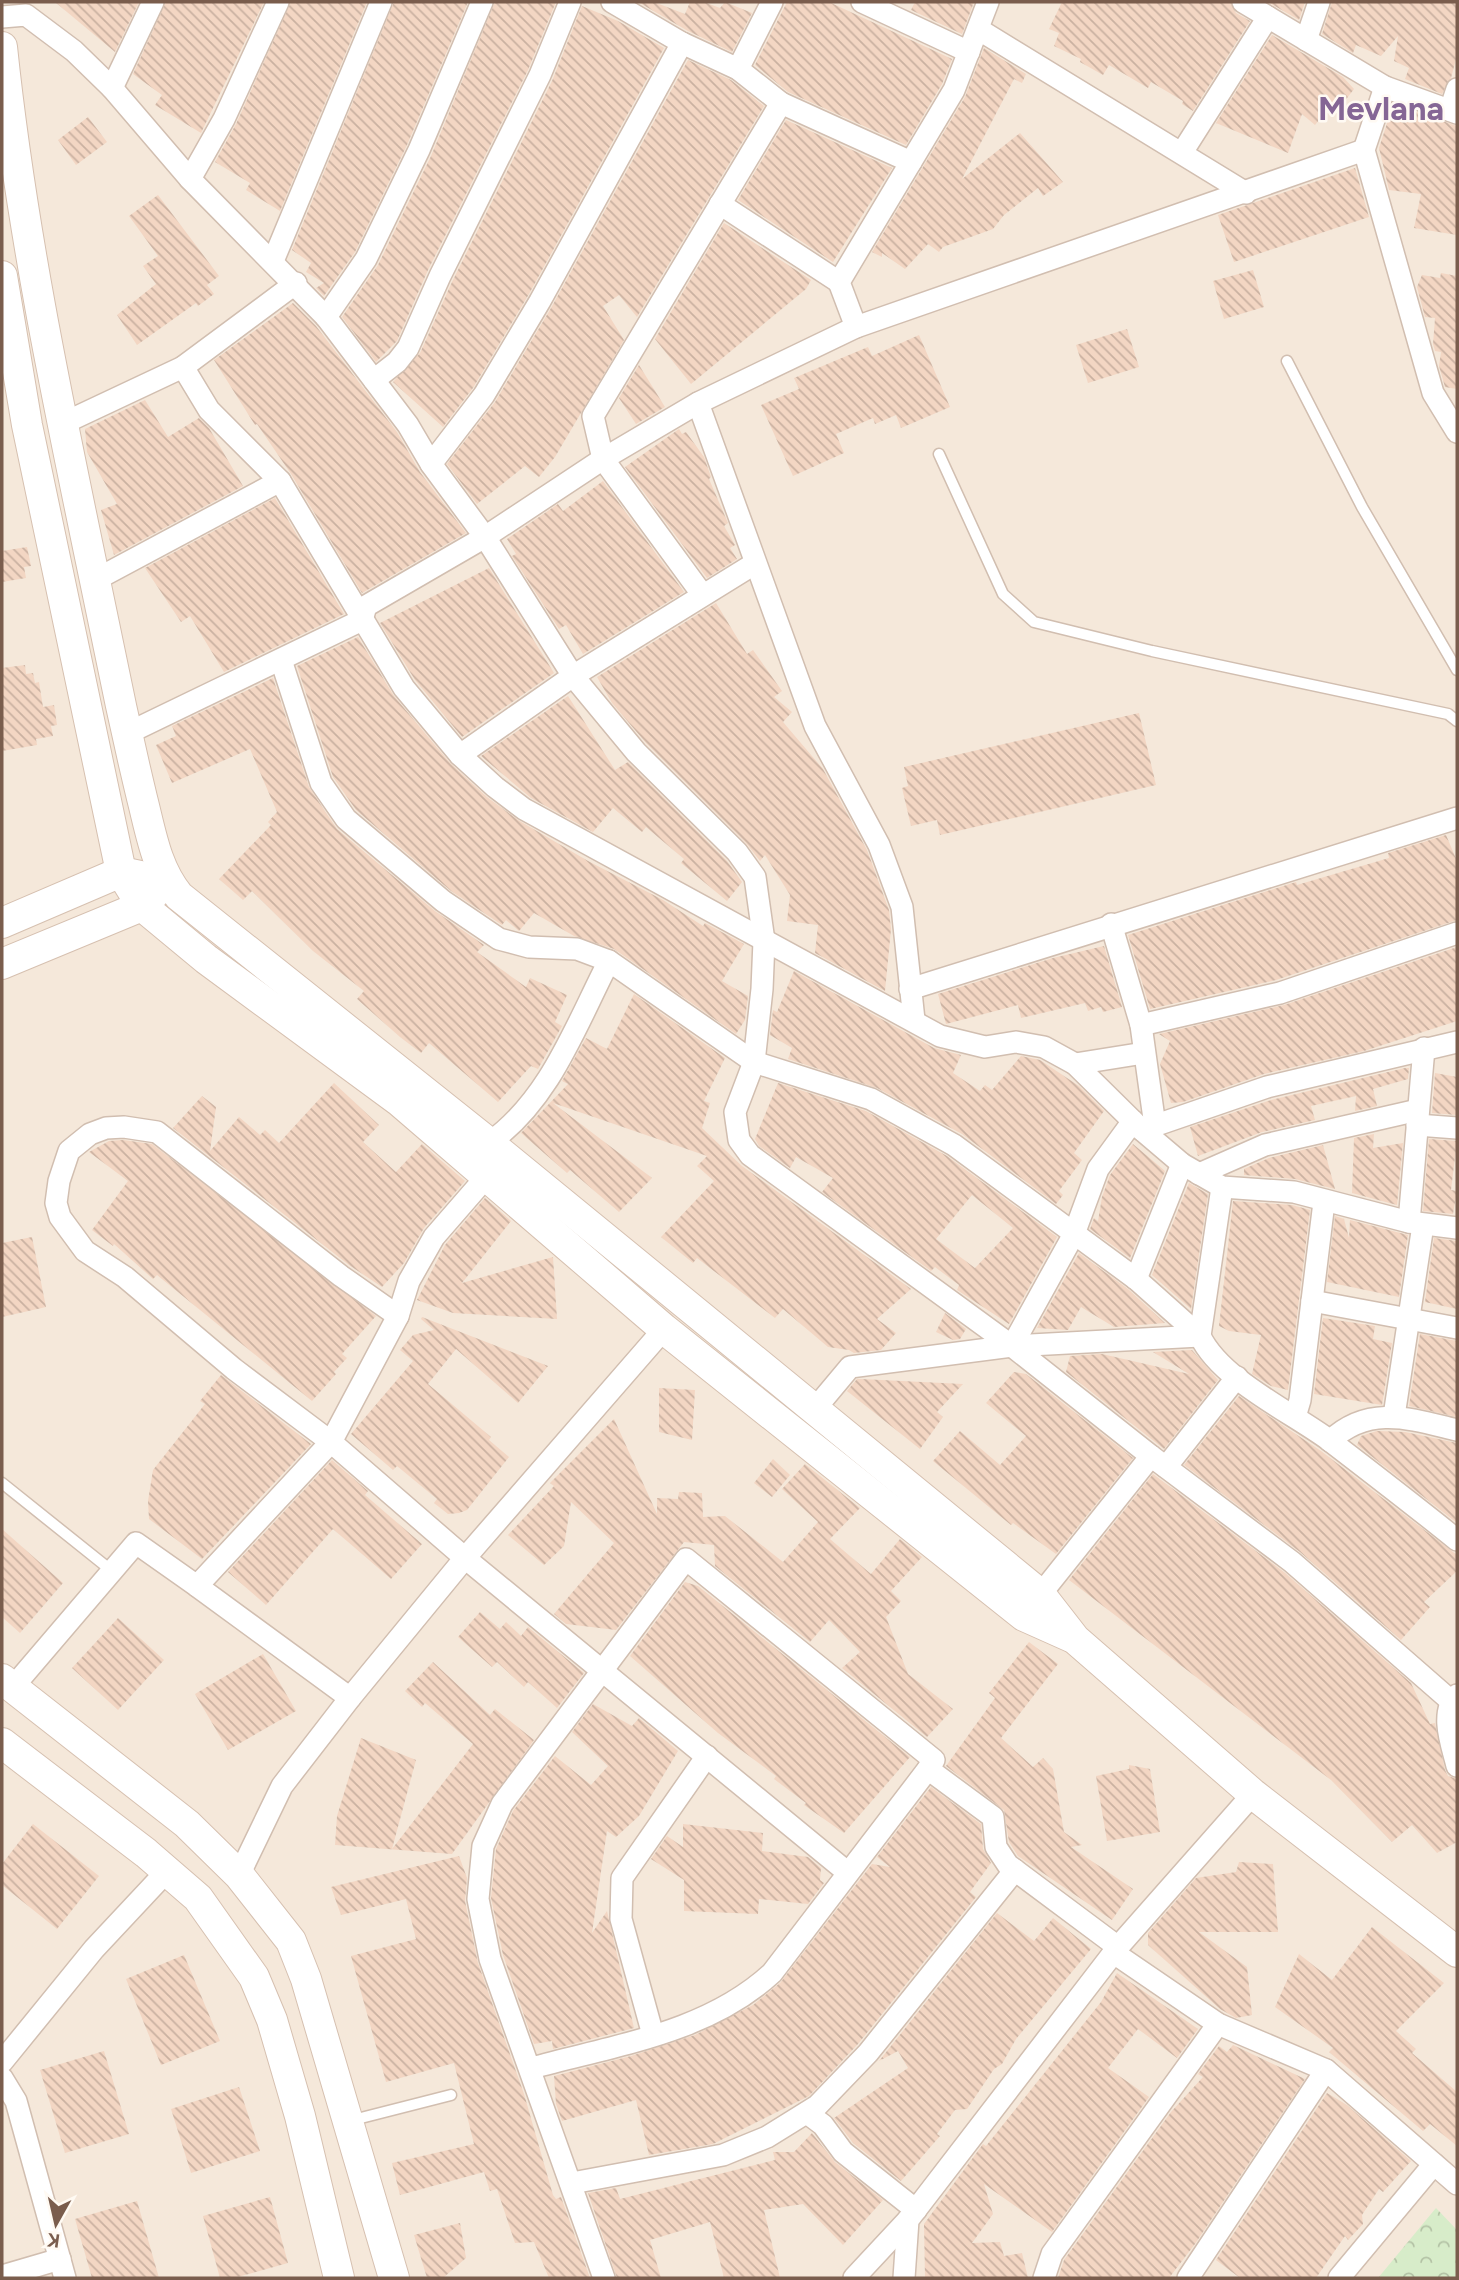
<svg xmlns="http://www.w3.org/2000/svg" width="1459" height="2280" font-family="Figtree,sans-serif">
<defs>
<pattern id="forest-crowns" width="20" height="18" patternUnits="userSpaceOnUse" patternTransform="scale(1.75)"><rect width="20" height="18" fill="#d7ecc9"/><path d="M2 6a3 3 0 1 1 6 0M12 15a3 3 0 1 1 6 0" fill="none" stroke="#b3c2a5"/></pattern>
<pattern id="building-back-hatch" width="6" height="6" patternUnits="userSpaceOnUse" patternTransform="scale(1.75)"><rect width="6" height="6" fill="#f3d6c3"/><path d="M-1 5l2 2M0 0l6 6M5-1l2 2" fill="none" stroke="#cab1a1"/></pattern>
</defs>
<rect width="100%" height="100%" fill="#fdf6ec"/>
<!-- residential -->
<rect fill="#f5e8da" x="2" y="2" width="1455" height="2276"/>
<!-- forest -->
<polygon fill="url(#forest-crowns)" points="1436,2208 1457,2230 1457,2278 1378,2278"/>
<!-- building -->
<g fill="url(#building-back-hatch)" fill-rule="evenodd">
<polygon points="55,2 139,2 115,52"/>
<polygon points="166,2 264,2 201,133 155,105 162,95 133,74"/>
<polygon points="291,2 367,2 280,211 246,190 250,183 215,162 236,124"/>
<polygon points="394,2 468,2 407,145 355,252 324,296 316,288 324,283 306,272 311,263 292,250"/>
<polygon points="495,2 556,2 528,70 428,270 397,341 376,362 342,317 378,265 431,156"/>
<polygon points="638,2 654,2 685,14 690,2 704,2 720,8 725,2 752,13 732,52 688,31"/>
<polygon points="787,2 829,2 952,59 942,84 906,145 788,92 755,65"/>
<polygon points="915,2 974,2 962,34 911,10"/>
<polygon points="1062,2 1230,2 1236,13 1250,21 1193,111 1182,104 1183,101 1151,82 1148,88 1109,65 1103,75 1080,62 1081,59 1054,46 1059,33 1049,29"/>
<polygon points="1268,2 1305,2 1299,20"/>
<polygon points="1332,2 1457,2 1457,55 1451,78 1442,94 1405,79 1409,68 1394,61 1398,36 1381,56 1356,45 1353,53 1322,34"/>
<polygon points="582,6 618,21 664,48 529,294 473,388 443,427 393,382 420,353 452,282 552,81"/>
<polygon points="1272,35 1343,77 1354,89 1341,106 1335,101 1315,125 1302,114 1288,153 1216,123"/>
<polygon points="984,48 1026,74 1022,83 1014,79 962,179 1020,133 1063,182 1043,196 1038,188 1004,215 993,229 943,247 939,252 928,244 905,269 882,253 882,257 872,252 965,97"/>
<polygon points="688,60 731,80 764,106 637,317 619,295 603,306 624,340 555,457 539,477 525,466 477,504 447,464 495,402 551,308"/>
<polygon points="1405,108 1457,126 1457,235 1414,228 1421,194 1389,190 1379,148 1391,111 1404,113"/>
<polygon points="88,117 107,142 76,165 58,140"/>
<polygon points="786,120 892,168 833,262 738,200"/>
<polygon points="1355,168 1369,217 1234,262 1218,215"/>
<polygon points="158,195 219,276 207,285 214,294 198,306 196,303 137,345 117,315 156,284 143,266 158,256 129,216"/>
<polygon points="724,223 811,280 806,289 691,384 655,339"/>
<polygon points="1253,270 1264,307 1224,319 1213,281"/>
<polygon points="1441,273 1457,276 1457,389 1445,387 1439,366 1441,352 1435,351 1433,344 1435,318 1425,317 1417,287 1422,275 1440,278"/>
<polygon points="293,303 316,326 397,432 420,472 466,533 362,593 291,474 257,424 255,425 214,360"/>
<polygon points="1127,329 1139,367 1088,383 1076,345"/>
<polygon points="919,335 950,407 901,428 896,415 875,424 873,418 836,434 844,453 793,476 761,405 799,389 794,378 868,347 872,356"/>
<polygon points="639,365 665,407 636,424 619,398"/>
<polygon points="145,400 168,437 199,418 209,428 243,486 114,555 101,510 117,504 87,452 85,429"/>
<polygon points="679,429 682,434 686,432 704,457 711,477 709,479 728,523 724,526 735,545 730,548 737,559 707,578 625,467"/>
<polygon points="603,481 684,592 583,654 566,625 559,629 512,556 516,554 507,539 558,504 563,511"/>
<polygon points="275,498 344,614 224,672 190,616 181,622 145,568"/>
<polygon points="27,547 31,566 24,567 26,578 2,582 2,551"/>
<polygon points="489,568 554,673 462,737 415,680 380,623"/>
<polygon points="716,603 747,654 753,650 782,691 774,697 792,712 783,722 823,769 867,850 889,910 891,929 885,991 815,953 818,925 787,921 790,895 765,855 760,861 746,843 646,743 612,703 597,677"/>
<polygon points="358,637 394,696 450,763 487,797 518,820 588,861 663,900 703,926 705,923 744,944 722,981 748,996 745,1020 736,1034 614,949 574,936 534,913 519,931 506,920 502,925 451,891 356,810 333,777 297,666"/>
<polygon points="25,665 26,674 33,673 35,683 39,682 43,707 54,705 57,725 51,726 53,736 36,739 37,745 2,751 2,668"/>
<polygon points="273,678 309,787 337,829 435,911 484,945 477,952 526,987 530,978 567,995 555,1022 562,1026 538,1069 531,1066 498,1102 429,1043 421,1053 400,1037 357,999 364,991 313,951 252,891 243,900 219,879 271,825 268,822 277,812 250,749 172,783 156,745 176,736 172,726"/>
<polygon points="568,696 615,770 628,762 727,861 742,882 727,901 681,863 684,859 646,827 642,832 613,808 593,832 531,798 481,756"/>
<polygon points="1139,713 1156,785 940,835 937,820 911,826 902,788 908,786 904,767"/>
<polygon points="1446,835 1457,861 1457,920 1276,980 1150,1009 1128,935 1296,882 1297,885 1389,858 1388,853"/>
<polygon points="1104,946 1122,1007 1103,1012 1101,1007 1088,1011 1085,1003 1021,1018 1018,1005 946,1024 938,994 1053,958"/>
<polygon points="1457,947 1457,1021 1364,1051 1264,1074 1183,1102 1171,1103 1160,1064 1170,1041 1159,1034 1284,1005"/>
<polygon points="794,971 934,1048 961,1055 953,1073 980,1091 985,1085 992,1090 1021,1056 1040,1060 1079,1086 1104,1111 1074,1153 1082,1160 1059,1191 1063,1195 1056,1204 962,1134 877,1088 788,1059 792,1048 770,1035 773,1010 777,1012"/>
<polygon points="634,994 725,1058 704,1101 710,1103 702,1128 742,1166 911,1289 877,1319 896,1333 881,1350 854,1353 849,1350 828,1347 783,1309 775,1318 697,1258 693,1263 661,1237 714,1181 697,1166 707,1156 553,1103 652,1178 619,1212 570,1170 567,1173 521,1133 568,1084 562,1081 586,1038 607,1049"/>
<polygon points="1405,1068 1409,1068 1408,1079 1373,1089 1377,1106 1355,1111 1356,1096 1311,1106 1315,1120 1262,1132 1198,1156 1190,1127 1271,1100"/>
<polygon points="1435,1073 1457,1077 1457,1115 1432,1113"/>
<polygon points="334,1083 379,1125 363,1142 396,1172 422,1144 465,1181 424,1228 404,1263 382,1287 349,1265 173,1128 202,1096 216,1107 210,1151 239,1117 260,1135 265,1130 279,1143"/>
<path d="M 778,1083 L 866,1111 L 947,1156 L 1057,1237 L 1009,1324 L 957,1290 L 959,1285 L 935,1267 L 931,1271 L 822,1192 L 833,1178 L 796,1157 L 790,1168 L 759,1146 L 755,1139 ZM 972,1195 L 1013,1228 L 975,1268 L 936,1239 Z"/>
<polygon points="1374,1134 1373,1148 1403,1143 1397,1205 1352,1193 1354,1138"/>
<polygon points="1429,1139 1457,1141 1451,1190 1457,1191 1453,1214 1423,1211"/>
<polygon points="123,1140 152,1144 376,1316 342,1354 347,1358 334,1372 336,1374 312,1401 157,1275 153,1279 114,1244 113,1246 92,1230 128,1181 89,1152 109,1141"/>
<polygon points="1133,1144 1165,1171 1130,1258 1090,1229 1094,1218 1098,1221 1102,1197 1110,1175"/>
<polygon points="1323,1145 1335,1189 1295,1179 1244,1175 1244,1169 1269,1158"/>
<polygon points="1189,1183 1208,1194 1191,1309 1152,1275"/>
<polygon points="485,1198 511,1221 462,1283 553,1257 557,1319 453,1313 417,1300 445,1245"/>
<polygon points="1233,1201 1292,1205 1310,1210 1288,1390 1271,1386 1252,1374 1261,1335 1229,1331 1219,1326"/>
<polygon points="1335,1216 1344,1219 1349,1238 1350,1220 1408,1235 1399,1297 1327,1282"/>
<polygon points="32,1237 46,1307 2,1317 2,1243"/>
<polygon points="1434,1238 1457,1241 1457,1309 1425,1302"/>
<polygon points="1079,1253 1128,1289 1165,1323 1114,1327 1081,1307 1068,1330 1037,1328"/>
<polygon points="945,1313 966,1329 960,1339 953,1340 936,1332"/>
<polygon points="422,1317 548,1366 518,1403 456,1349 428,1384 491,1437 489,1440 509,1457 467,1510 459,1513 448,1514 434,1503 437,1499 397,1466 393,1470 351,1434 413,1361 400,1350 413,1335 434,1330 421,1319"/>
<polygon points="1323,1318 1375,1326 1373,1339 1392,1343 1382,1405 1314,1394"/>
<polygon points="1420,1334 1457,1341 1457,1417 1409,1406"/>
<polygon points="1192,1350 1218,1380 1164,1449 1066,1372 1070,1356 1102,1354 1189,1374 1153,1352"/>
<polygon points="1014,1372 1026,1374 1133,1458 1056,1554 1013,1523 1011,1525 933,1461 960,1431 1000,1465 1026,1436 986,1403"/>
<polygon points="221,1375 311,1444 202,1559 149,1519 148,1501 153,1470 205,1404 200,1401"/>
<polygon points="857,1379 861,1379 963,1384 937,1412 943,1417 920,1449 847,1391"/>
<polygon points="659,1388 695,1390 692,1440 659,1432"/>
<polygon points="1239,1396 1321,1451 1457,1555 1457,1571 1424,1602 1430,1607 1401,1640 1300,1552 1184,1465"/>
<polygon points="614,1419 657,1514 657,1498 678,1499 679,1492 702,1493 703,1517 725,1516 783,1562 818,1522 782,1489 805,1464 860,1508 830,1539 871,1574 900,1539 922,1557 891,1591 901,1601 886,1617 908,1674 953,1709 927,1737 842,1668 860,1652 829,1620 810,1642 715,1566 714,1545 684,1542 616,1630 566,1624 554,1614 614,1543 571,1502 564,1546 544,1565 508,1535 554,1486 550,1483"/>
<polygon points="1377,1431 1405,1432 1457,1443 1457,1523 1357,1445 1361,1436"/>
<polygon points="773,1459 790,1475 772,1497 754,1483"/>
<polygon points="332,1460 368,1491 365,1495 422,1544 391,1579 333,1529 266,1605 228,1572"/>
<polygon points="1153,1474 1284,1572 1411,1683 1430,1724 1435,1723 1445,1770 1448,1776 1457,1779 1457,1842 1437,1853 1412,1825 1392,1842 1331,1780 1069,1580"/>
<polygon points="2,1529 63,1583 20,1633 2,1617"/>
<polygon points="685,1582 698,1586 910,1757 844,1833 804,1805 806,1803 774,1779 776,1776 718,1733 630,1656"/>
<polygon points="480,1612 500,1629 506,1622 521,1636 528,1627 584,1673 557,1708 528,1682 524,1687 497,1662 492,1667 458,1637"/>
<polygon points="118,1618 164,1660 118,1710 72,1668"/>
<polygon points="1029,1642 1058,1664 1001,1738 1033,1767 1043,1758 1053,1769 1064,1832 1082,1845 1071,1847 1133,1889 1112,1920 1018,1856 1009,1842 1004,1810 946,1766 995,1698 989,1693"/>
<polygon points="263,1654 296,1711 228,1750 195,1694"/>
<polygon points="433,1662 490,1715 495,1709 534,1740 452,1854 335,1845 337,1816 361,1738 416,1760 392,1849 473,1744 425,1703 422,1707 405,1691"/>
<polygon points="593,1704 632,1726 639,1718 678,1751 639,1816 616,1837 607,1831 592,1933 607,1911 634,2028 553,2049 552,2041 534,2044 503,1955 491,1898 496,1849 513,1811 555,1756 591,1785 608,1766 572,1732"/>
<polygon points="1129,1765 1150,1769 1160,1832 1107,1841 1096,1776 1129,1769"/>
<polygon points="931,1787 981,1824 983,1849 991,1863 970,1892 976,1897 858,2044 809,2096 713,2144 649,2155 636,2100 562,2121 556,2104 554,2076 631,2056 695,2035 753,2005 780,1983 872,1864 890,1867 877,1857"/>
<polygon points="33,1824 99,1876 57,1929 2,1885 2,1864"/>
<polygon points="683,1824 763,1833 762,1851 808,1857 821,1868 820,1880 824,1883 808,1904 759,1899 758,1914 684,1911 684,1880 651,1859 667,1836 683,1847"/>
<polygon points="459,1856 467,1878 465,1901 478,1963 524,2094 553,2195 556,2199 561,2197 590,2278 549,2278 534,2242 515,2243 497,2189 490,2191 484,2172 400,2195 392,2163 474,2144 454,2063 386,2082 351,1956 416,1939 406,1899 341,1915 331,1887"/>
<polygon points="1239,1862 1273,1864 1278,1932 1199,1932 1247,1967 1252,2015 1236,2018 1220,2009 1148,1945 1148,1933 1196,1878 1236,1872"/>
<polygon points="997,1913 1034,1941 1053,1918 1091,1949 1016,2039 1002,2064 994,2069 967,2109 955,2110 937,2134 940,2136 901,2181 853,2143 834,2118 908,2068 898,2051 879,2061"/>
<polygon points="1372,1927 1444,1983 1396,2031 1416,2049 1412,2053 1457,2092 1457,2146 1430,2124 1423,2131 1329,2052 1333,2048 1275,2007 1299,1954 1332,1980"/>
<polygon points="184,1955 220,2041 161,2065 126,1979"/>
<polygon points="1117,1973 1198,2029 1177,2058 1138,2029 1108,2068 1149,2097 1052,2232 984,2184 993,2214 972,2243 1000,2242 1004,2256 1022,2253 1028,2278 925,2278 924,2224 983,2144 986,2146 1101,2002"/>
<polygon points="1233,2045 1305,2079 1195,2244 1169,2278 1058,2278 1064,2260 1171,2112 1203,2077 1198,2074 1219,2046 1227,2052"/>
<polygon points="104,2051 129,2134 65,2153 40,2070"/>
<polygon points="239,2087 260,2151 191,2173 171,2109"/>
<polygon points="1327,2093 1347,2105 1411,2161 1383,2192 1379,2189 1362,2215 1363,2224 1348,2240 1345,2236 1316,2278 1240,2278 1216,2260"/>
<polygon points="812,2133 835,2162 883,2200 843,2245 803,2204 764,2210 780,2278 724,2278 710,2222 650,2240 661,2278 617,2278 588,2193 616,2188 620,2199 775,2160 773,2152 794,2152"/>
<polygon points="270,2197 288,2263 234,2278 220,2278 203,2216"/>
<polygon points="137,2201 159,2278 92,2278 75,2219"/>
<polygon points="460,2223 466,2258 443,2278 427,2278 414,2235"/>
</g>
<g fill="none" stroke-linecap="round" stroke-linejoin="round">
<defs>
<g id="lane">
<polyline points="1287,361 1362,507 1457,670"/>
<polyline points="939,454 1003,594 1034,622 1152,651 1448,714 1457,721"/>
<polyline points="2,1483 112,1571"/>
<polyline points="349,2121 451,2095"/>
</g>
<g id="street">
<polyline points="612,2 682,43 738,69 781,103 593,416 603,459 702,594"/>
<polyline points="862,2 969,52"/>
<polyline points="1243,2 1385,87 1457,113"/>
<polyline points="2,17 26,15 74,51 112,88 190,179 326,317 408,425 431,464 485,537 573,676 636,752 737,852 755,877 764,941 762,989 754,1062 735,1112 739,1140 750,1155 1012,1346 1151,1456 1292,1562 1451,1701"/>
<polyline points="978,29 1246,193"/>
<polyline points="1306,40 1319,2"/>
<polyline points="738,69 772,2"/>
<polyline points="1385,87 1364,150 1433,393 1457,432"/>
<polyline points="112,88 153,2"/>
<polyline points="781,103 911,162"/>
<polyline points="1450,110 1457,89"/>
<polyline points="1183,151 1268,17"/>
<polyline points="190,179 224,119 278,2"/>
<polyline points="720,204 839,282"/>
<polyline points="273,261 381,2"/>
<polyline points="326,317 366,259 419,150 482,2"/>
<polyline points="856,327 839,282 954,90 988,2"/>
<polyline points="183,367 209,410 280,481 404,688 460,755 495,787 524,809 940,1036 985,1047 1016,1042 1044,1047 1075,1064 1142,1130 1182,1164 1222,1187 1294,1192 1409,1222 1457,1228"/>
<polyline points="374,380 397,362 408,348 440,276 540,75 570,2"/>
<polyline points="698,403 815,726 879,845 902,907 914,1020"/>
<polyline points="64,423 183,367 296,283"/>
<polyline points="431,464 484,395 540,301 682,43"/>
<polyline points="95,580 280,481"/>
<polyline points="281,660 321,783 346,819 443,901 499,939 529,947 577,949 609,961 754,1062 871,1099 954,1145 1136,1279 1200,1336"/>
<polyline points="126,734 362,620 366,606 485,537 603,459 698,403 856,327 1364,150"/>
<polyline points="460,755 573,676 754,564"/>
<polyline points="1111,924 1141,1025 1155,1126"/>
<polyline points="910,989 1457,818"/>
<polyline points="1141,1025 1280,993 1457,933"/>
<polyline points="1075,1064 1144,1053"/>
<polyline points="1417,1125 1457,1128"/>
<polyline points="1142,1130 1267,1087 1457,1042"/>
<path d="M 489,1143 C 550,1100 576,1025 609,961"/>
<polyline points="1199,1174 1265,1145 1418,1110"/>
<path d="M 1222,1187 L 1200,1336 C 1220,1379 1291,1412 1329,1440 C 1372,1473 1415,1506 1457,1540"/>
<polyline points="1409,1222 1424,1048"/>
<polyline points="1136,1279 1182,1164"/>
<polyline points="1312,1301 1457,1328"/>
<polyline points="398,1316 341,1276 157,1132 124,1127 106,1128 90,1134 69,1151 59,1181 56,1203 60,1217 85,1251 125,1277 234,1369 331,1442 465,1558 847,1872"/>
<polyline points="1012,1346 1074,1234 1098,1169 1133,1121"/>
<polyline points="814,1410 850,1367 1012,1346 1200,1336"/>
<polyline points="1394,1416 1423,1225"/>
<polyline points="1295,1417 1300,1400 1324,1202"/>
<path d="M 1330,1441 C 1369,1404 1411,1419 1457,1430"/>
<polyline points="1166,1467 1237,1377"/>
<polyline points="197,1586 350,1698"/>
<polyline points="1032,1605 1151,1456"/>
<polyline points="13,1687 136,1543 197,1586 331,1442 398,1316 409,1281 434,1237 487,1176"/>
<path d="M 1457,1695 C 1439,1713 1452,1745 1457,1766"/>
<polyline points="239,1875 282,1786 350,1698 465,1558 664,1329"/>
<polyline points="1114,1953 1218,2024 1326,2070 1457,2184"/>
<polyline points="653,2035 621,1919 622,1878 707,1756"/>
<polyline points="2,2062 94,1949 167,1871"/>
<path d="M 532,2068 C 615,2045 707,2033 772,1973 L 928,1769"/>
<polyline points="2,2078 16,2101 65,2278"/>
<polyline points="807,2113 823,2125 843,2152 916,2210"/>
<polyline points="572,2183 723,2155 767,2137 817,2106 868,2053 1015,1870"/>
<polyline points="2,2276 60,2259"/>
<polyline points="604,2278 490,1959 478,1899 483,1846 502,1804 686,1559 934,1760 928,1769 993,1817 996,1847 1008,1865 1118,1947"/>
<polyline points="854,2278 908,2220"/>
<polyline points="904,2278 908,2220 1118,1947 1253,1794"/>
<polyline points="1044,2278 1052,2254 1218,2024"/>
<polyline points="1188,2278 1326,2070"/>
<polyline points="1339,2278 1434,2164"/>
</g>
<g id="secondary">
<path d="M 2,47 C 23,249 68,449 109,648 C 119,698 130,748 142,798 C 151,833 156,868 179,896 L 489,1143 L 1040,1594 L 1075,1639 L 1253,1794 L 1457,1952"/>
<polyline points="2,276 27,425 121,872 142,906 206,959 399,1101 664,1329 1024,1616 1071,1637"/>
<polyline points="2,923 121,872 140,876"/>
<polyline points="2,964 142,906 154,894"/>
<polyline points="2,1679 187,1824 239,1875 291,1941 306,1979 394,2278"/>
<polyline points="2,1743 146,1853 198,1898 254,1977 272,2020 300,2116 339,2278"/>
</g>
</defs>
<!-- lane casing -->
<use href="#lane" stroke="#d1beb0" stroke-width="13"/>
<!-- street casing -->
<use href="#street" stroke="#d1beb0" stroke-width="24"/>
<!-- secondary casing -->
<use href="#secondary" stroke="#d6c0b0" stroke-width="32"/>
<!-- lane -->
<use href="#lane" stroke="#fff" stroke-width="10"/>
<!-- street -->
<use href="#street" stroke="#fff" stroke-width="21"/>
<!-- secondary -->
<use href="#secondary" stroke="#fff" stroke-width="30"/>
</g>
<g text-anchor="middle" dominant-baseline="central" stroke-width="5" stroke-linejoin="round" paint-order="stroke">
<!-- district labels -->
<g font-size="33" font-weight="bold" fill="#856695" stroke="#fffaf3">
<text x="1381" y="108">Mevlana</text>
</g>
</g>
<!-- border -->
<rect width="1459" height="2280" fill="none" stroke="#7a5d4d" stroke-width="7"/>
<!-- north arrow -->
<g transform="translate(56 2224) rotate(188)" stroke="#fffaf3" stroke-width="5" paint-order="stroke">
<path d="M0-5L12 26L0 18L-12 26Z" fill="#7a5d4d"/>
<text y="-10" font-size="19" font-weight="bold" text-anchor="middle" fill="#7a5d4d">K</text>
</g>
</svg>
